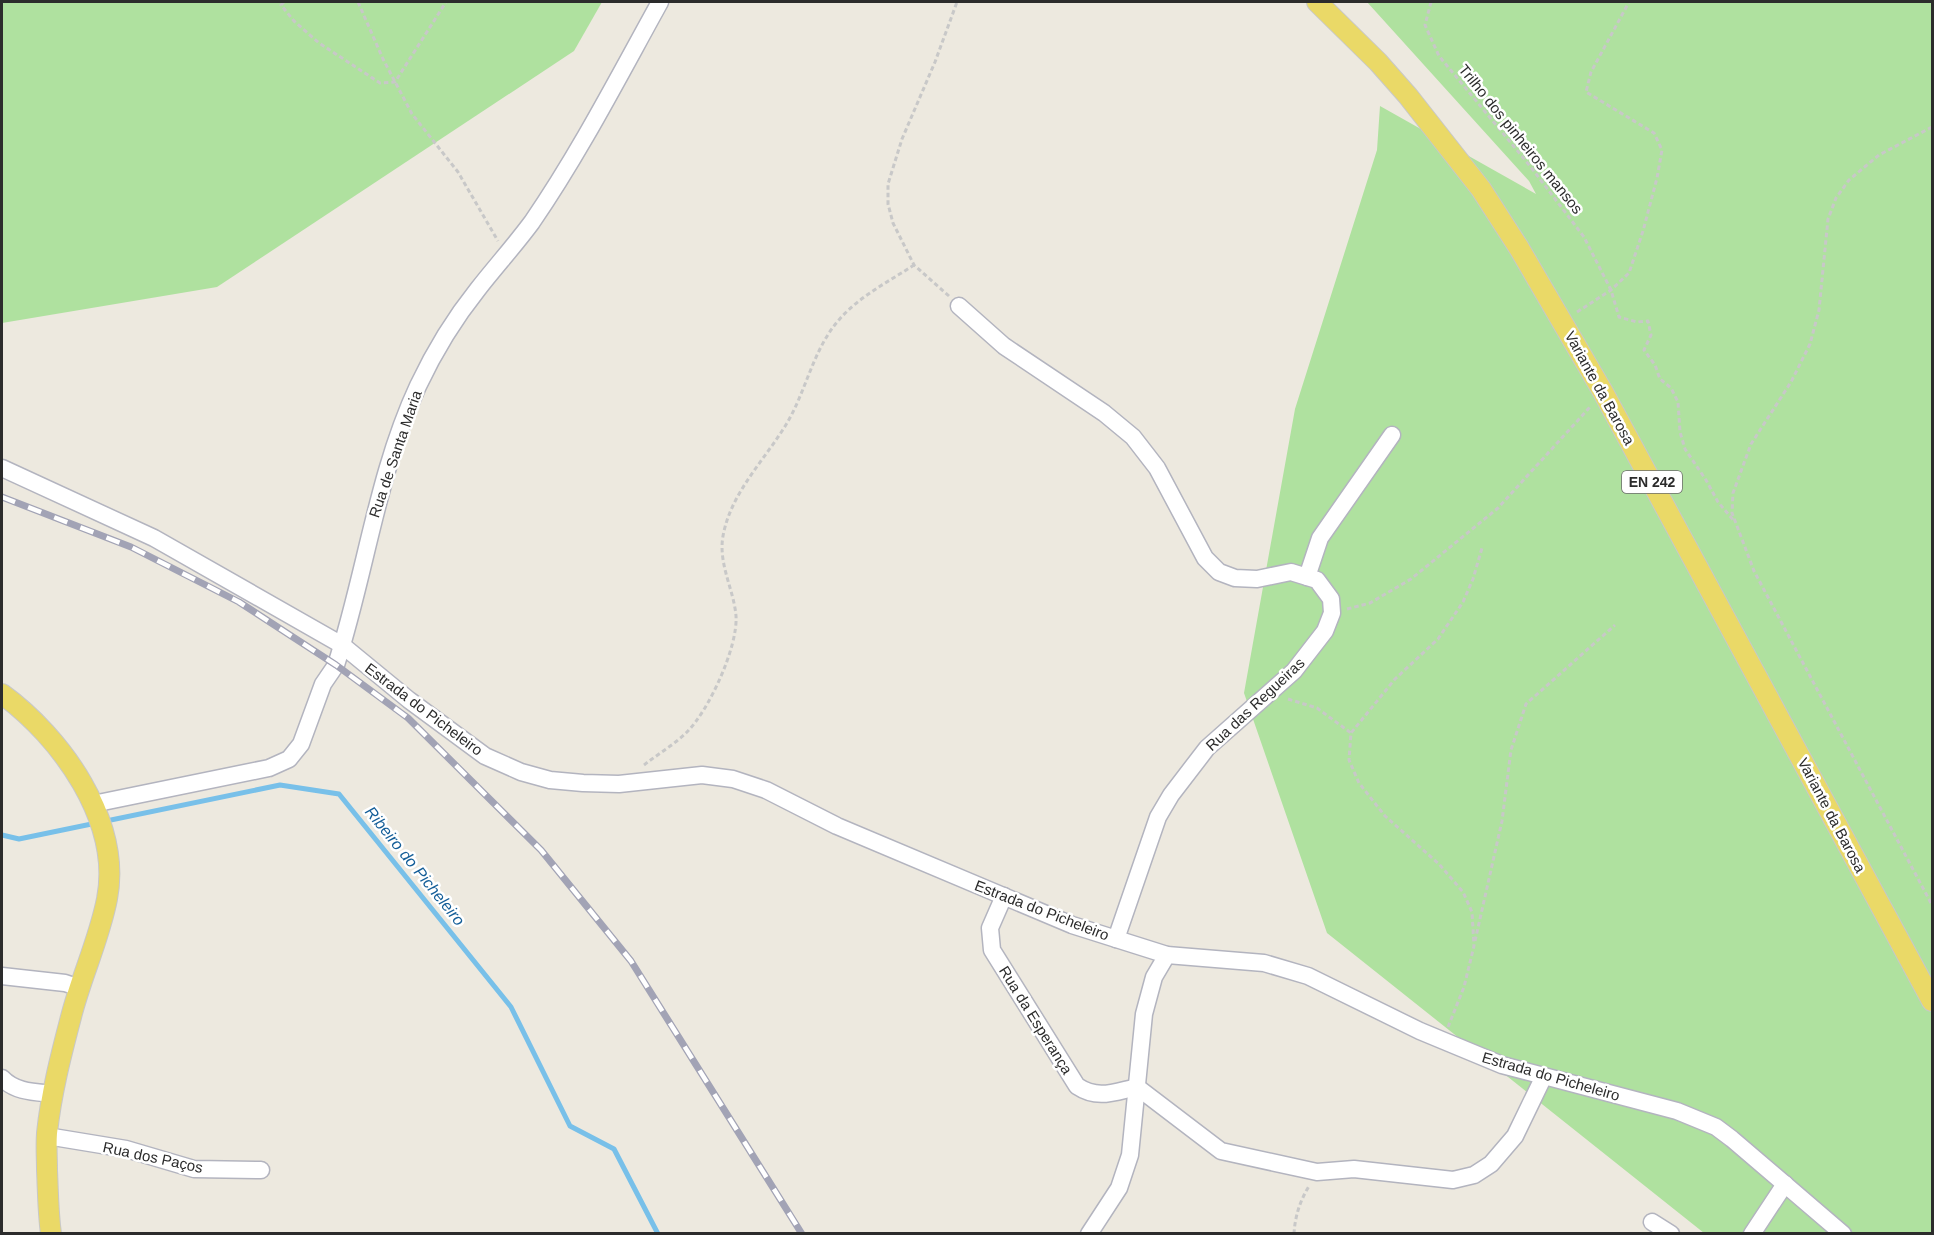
<svg xmlns="http://www.w3.org/2000/svg" width="1934" height="1235" font-family="Arial,sans-serif">
<rect width="100%" height="100%" fill="#ede9df"/>
<!-- green -->
<g fill="#afe19f">
<polygon points="2,2 602,2 574,51 217,287 2,323"/>
<polygon points="1367,2 1932,2 1932,1233 1704,1233 1327,933 1244,693 1295,409 1377,150 1380,106 1536,194 1529,181"/>
</g>
<g fill="none" stroke-linecap="round" stroke-linejoin="round">
<!-- stream -->
<polyline stroke="#78c0e9" stroke-width="5" points="2,835 19,839 280,785 339,794 511,1007 570,1126 614,1149 658,1234"/>
<defs>
<g id="minor">
<polyline points="959,306 1004,346 1104,413 1133,437 1157,468 1205,558 1219,572 1235,578 1257,579 1291,572 1317,580 1331,599 1332,613 1325,631 1294,671 1207,748 1171,795 1158,817 1116,939"/>
<polyline points="2,468 154,538 342,645 409,700 485,756 521,772 550,780 583,783 619,784 702,775 733,779 766,790 837,826 1072,925 1167,955 1264,963 1308,976 1420,1031 1502,1065 1677,1111 1716,1127 1732,1139 1843,1234"/>
<polyline points="1307,577 1320,538 1392,435"/>
<path d="M 93,804 L 269,768 L 289,759 L 301,744 L 323,684 L 336,665 C 366,572 377,474 418,386 C 434,352 454,319 478,289 C 496,266 515,245 532,222 C 580,152 619,76 660,2"/>
<path d="M 1004,896 L 990,928 L 992,950 L 1077,1086 C 1098,1100 1114,1092 1137,1087 L 1221,1151 L 1317,1172 L 1354,1169 L 1453,1180 L 1474,1175 L 1491,1164 L 1515,1136 L 1544,1076"/>
<polyline points="2,976 65,983 80,988"/>
<path d="M 2,1078 C 15,1092 34,1092 53,1094"/>
<polyline points="47,1136 126,1149 194,1169 261,1170"/>
<polyline points="1652,1222 1671,1234"/>
<polyline points="1089,1234 1119,1188 1130,1155 1144,1014 1154,977 1167,955"/>
<polyline points="1752,1234 1785,1184"/>
</g>
<g id="major">
<polyline points="1317,2 1378,62 1408,96 1481,189 1519,248 1603,392 1932,1001"/>
<path d="M 2,694 C 61,737 122,821 107,899 C 99,940 81,977 71,1017 C 61,1055 51,1094 47,1133 C 46,1145 47,1158 47,1170 C 48,1191 48,1212 51,1234"/>
</g>
</defs>
<!-- minor casing -->
<use href="#minor" stroke="#b3b4bf" stroke-width="19"/>
<!-- major casing -->
<use href="#major" stroke="#c8c8c8" stroke-width="22"/>
<!-- path -->
<g stroke="#c8c8c8" stroke-width="3" stroke-dasharray="4.5 3" stroke-linecap="butt">
<polyline points="284,2 281,5 294,21 319,43 380,83 395,82 446,2"/>
<polyline points="358,2 383,59 412,114 458,172 498,241"/>
<polyline points="1431,2 1425,25 1439,56 1530,166 1584,237 1611,290 1619,317 1637,322 1648,321 1651,335 1644,350 1655,365 1660,379 1671,388 1678,402 1680,432 1685,449 1706,480 1718,502 1734,521"/>
<polyline points="1932,127 1879,155 1849,180 1836,198 1828,219 1819,310 1810,344 1791,382 1751,444 1733,493 1732,513 1754,571 1932,905"/>
<polyline points="949,296 914,265 893,223 888,204 888,184 902,139 935,62 957,2"/>
<polyline points="1577,312 1611,290 1629,273 1643,231 1657,178 1662,150 1654,133 1586,92 1591,72 1629,2"/>
<polyline points="1347,609 1370,603 1411,579 1498,508 1590,407"/>
<polyline points="1288,699 1317,708 1351,733"/>
<path d="M 644,765 C 658,754 675,744 687,732 C 709,710 738,647 736,616 C 734,590 718,564 723,536 C 731,492 765,460 787,423 C 806,391 813,350 838,321 C 858,297 888,282 914,265"/>
<polyline points="1475,941 1502,821 1511,750 1526,704 1615,625"/>
<polyline points="1448,1027 1464,987 1474,946 1472,912 1463,892 1439,864 1385,816 1359,783 1349,760 1351,733 1395,679 1438,639 1463,602 1473,579 1482,548"/>
<path d="M 1294,1234 C 1295,1216 1300,1201 1309,1186"/>
</g>
<!-- minor -->
<use href="#minor" stroke="#fff" stroke-width="16"/>
<!-- major -->
<use href="#major" stroke="#ead967" stroke-width="20"/>
<defs>
<polyline id="rail" points="2,497 131,547 239,602 336,665 408,718 541,850 631,961 802,1234"/>
</defs>
<!-- rail casing -->
<use href="#rail" stroke="#a2a3b5" stroke-width="7"/>
<!-- rail -->
<use href="#rail" stroke="#fff" stroke-width="4.5" stroke-dasharray="14" stroke-linecap="butt"/>
</g>
<g text-anchor="middle" dominant-baseline="central" stroke-width="5" stroke-linejoin="round" paint-order="stroke">
<!-- shield labels -->
<rect fill="#fff" stroke="#6b6b6b" stroke-width="1.5" x="1622" y="471" width="60" height="22" rx="4.5"/>
<g font-size="14" font-weight="bold" fill="#2c2c2c">
<text x="1652" y="482">EN 242</text>
</g>
<!-- street labels -->
<g font-size="15" fill="#2c2c2c" stroke="#fff">
<text transform="translate(1521 139) rotate(51)">Trilho dos pinheiros mansos</text>
<text transform="translate(1600 388) rotate(61)">Variante da Barosa</text>
<text transform="translate(395 454) rotate(-71)">Rua de Santa Maria</text>
<text transform="translate(1255 704) rotate(-43)">Rua das Regueiras</text>
<text transform="translate(424 709) rotate(37)">Estrada do Picheleiro</text>
<text transform="translate(1832 815) rotate(62)">Variante da Barosa</text>
<text transform="translate(1042 910) rotate(21)">Estrada do Picheleiro</text>
<text transform="translate(1036 1020) rotate(58)">Rua da Esperança</text>
<text transform="translate(1551 1076) rotate(16)">Estrada do Picheleiro</text>
<text transform="translate(153 1157) rotate(12)">Rua dos Paços</text>
</g>
<!-- water labels -->
<g font-size="16" font-style="italic" fill="#145e98" stroke="#fff">
<text transform="translate(415 866) rotate(51)">Ribeiro do Picheleiro</text>
</g>
</g>
<!-- border -->
<rect width="1934" height="1235" fill="none" stroke="#2c2c2c" stroke-width="6"/>
</svg>
